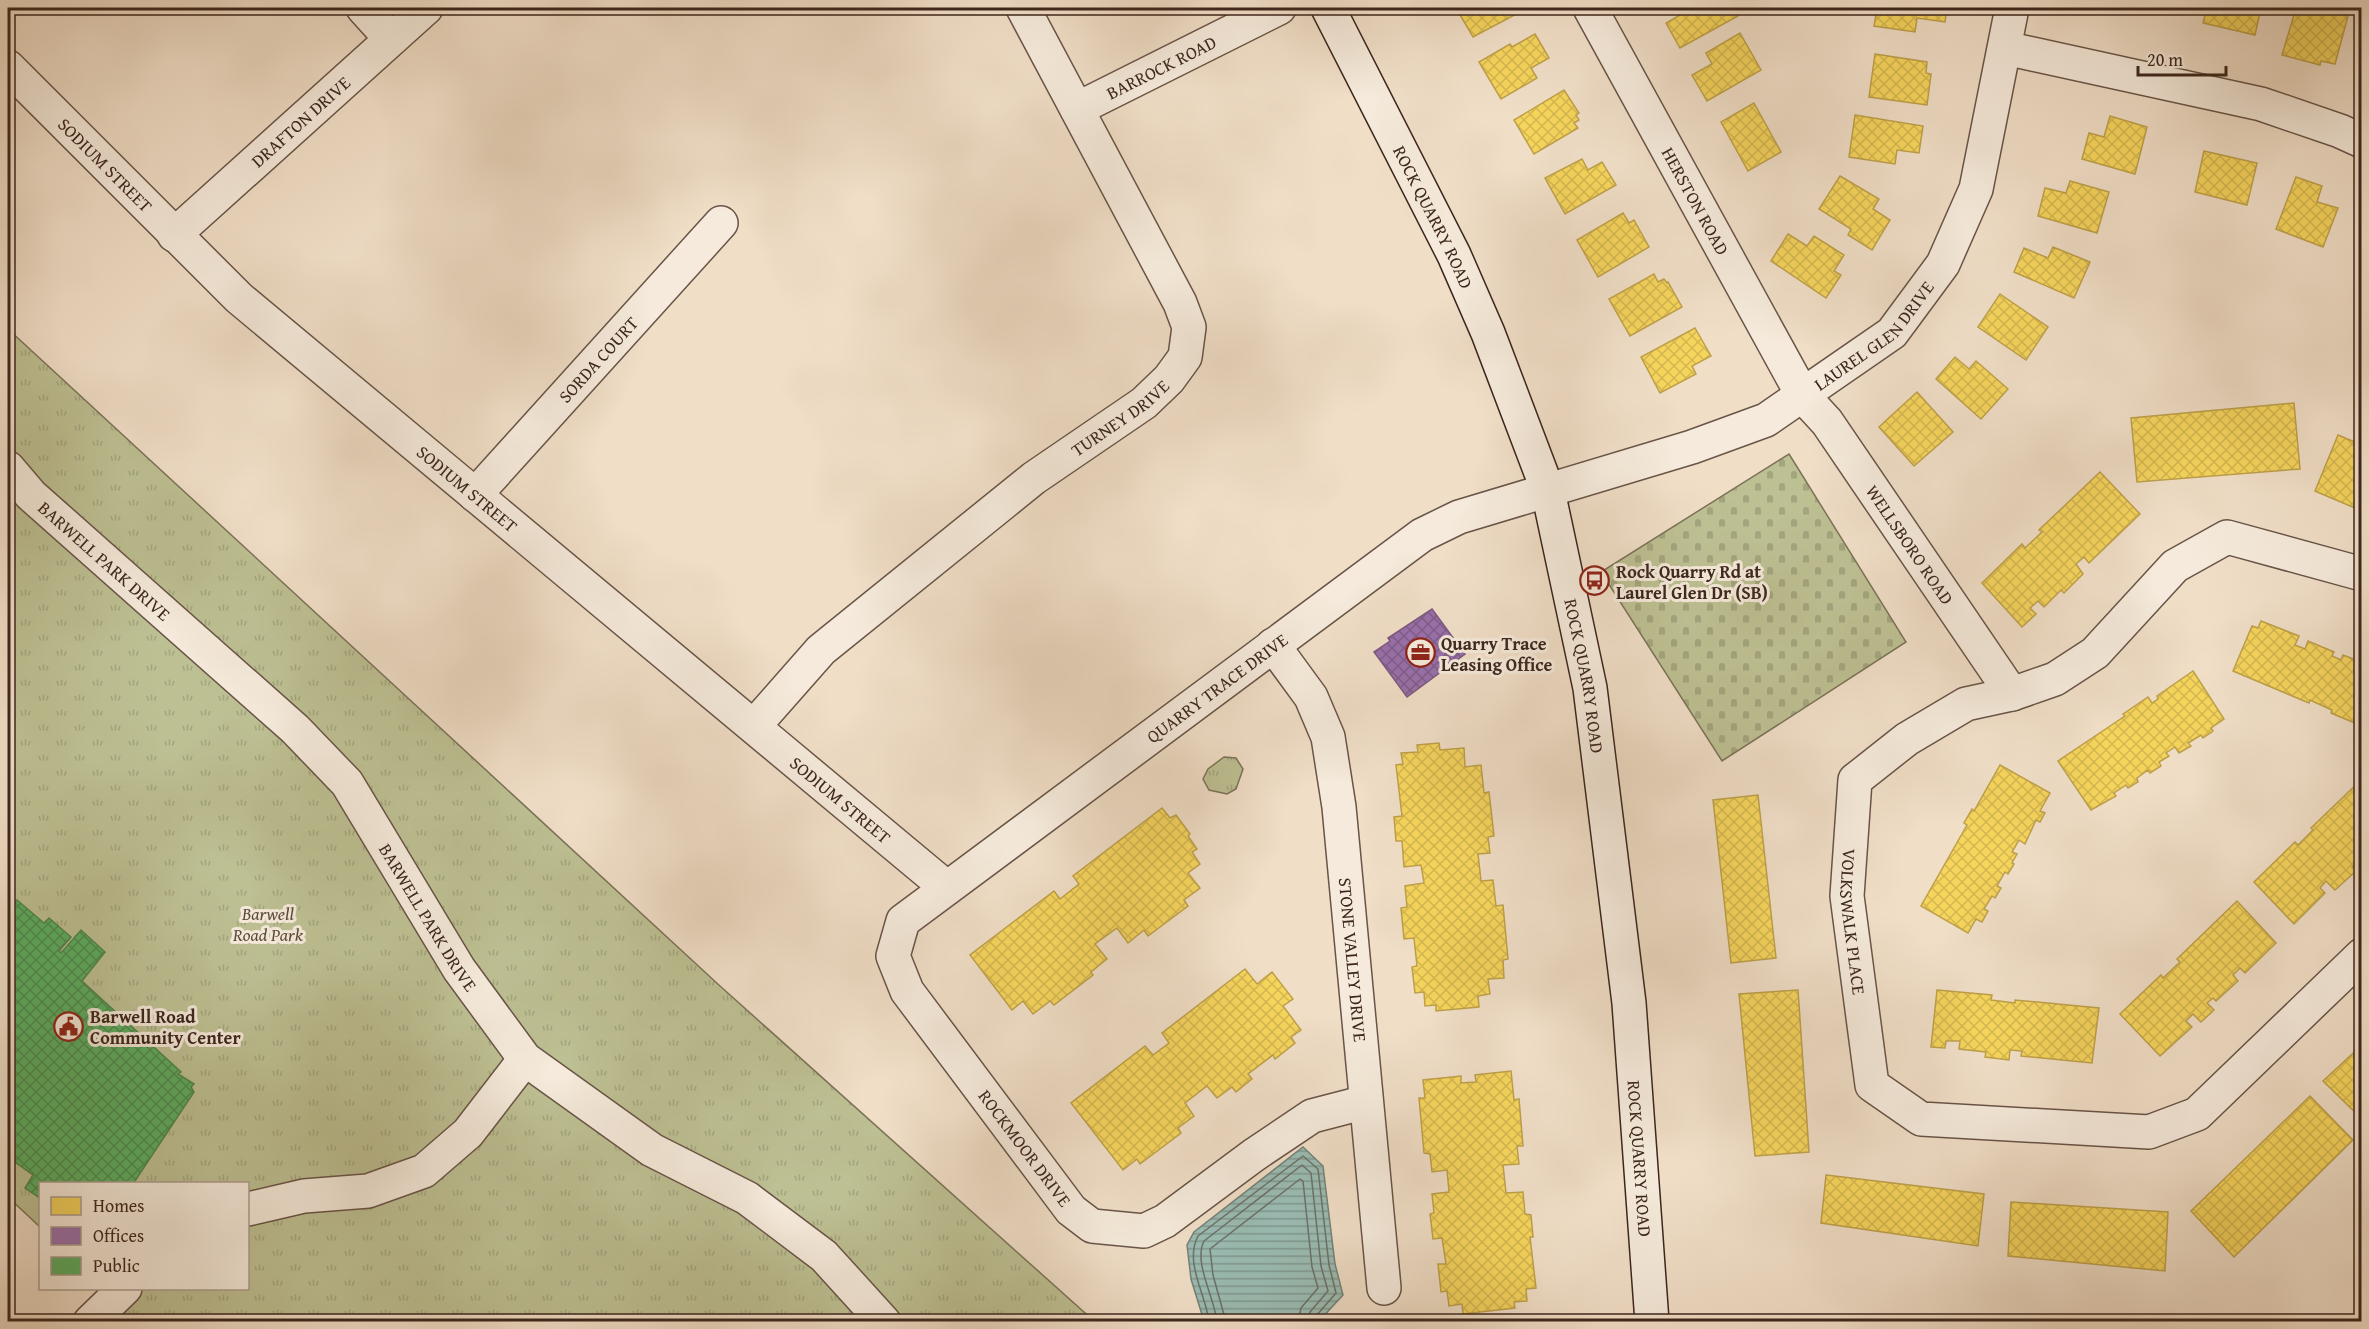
<svg xmlns="http://www.w3.org/2000/svg" width="2369" height="1329" font-family="'Gentium Book Plus',serif">
<defs>
<pattern id="cemetery-stones" width="16" height="16" patternUnits="userSpaceOnUse" patternTransform="scale(1.5)"><rect width="16" height="16" fill="#bdc093"/><path d="M2 7V4a2 2 0 0 1 4 0v3zM10 15v-3a2 2 0 0 1 4 0v3z" fill="#a3a57e"/></pattern>
<pattern id="park-tufts" width="24" height="20" patternUnits="userSpaceOnUse" patternTransform="scale(1.5)"><rect width="24" height="20" fill="#bdc093"/><path d="M3 7l-1-3M5 7V3M7 7l1-3M15 17l-1-3M17 17v-4M19 17l1-3" fill="none" stroke="#a3a57e"/></pattern>
<pattern id="water-rules" width="6" height="5" patternUnits="userSpaceOnUse" patternTransform="scale(1.5)"><rect width="6" height="5" fill="#9abcb3"/><path d="M0 2.5h6" fill="none" stroke="#7f9991"/></pattern>
<pattern id="homes-cross-hatch" width="8" height="8" patternUnits="userSpaceOnUse" patternTransform="scale(1.5)"><rect width="8" height="8" fill="#f6d55c"/><path d="M0 0l8 8M0 8l8-8" fill="none" stroke="#d4b750"/></pattern>
<pattern id="offices-cross-hatch" width="8" height="8" patternUnits="userSpaceOnUse" patternTransform="scale(1.5)"><rect width="8" height="8" fill="#9970ab"/><path d="M0 0l8 8M0 8l8-8" fill="none" stroke="#7e5c8b"/></pattern>
<pattern id="public-cross-hatch" width="8" height="8" patternUnits="userSpaceOnUse" patternTransform="scale(1.5)"><rect width="8" height="8" fill="#5aae61"/><path d="M0 0l8 8M0 8l8-8" fill="none" stroke="#4c8d4f"/></pattern>
</defs>
<rect width="100%" height="100%" fill="#f0dec7"/>
<filter id="stains"><feTurbulence type="fractalNoise" baseFrequency=".00333" numOctaves="4"/><feColorMatrix values="0 0 0 0 .2 0 0 0 0 .09 0 0 0 0 .02 0 0 0 .5 -.17"/></filter>
<radialGradient id="worn" r=".72"><stop offset=".6" stop-color="#630" stop-opacity="0"/><stop offset="1" stop-color="#630" stop-opacity=".3"/></radialGradient>
<!-- cemetery -->
<polygon fill="url(#cemetery-stones)" stroke="#7c7358" stroke-width="1.5" points="1789,454 1906,642 1722,761 1601,572"/>
<!-- park -->
<g fill="url(#park-tufts)" stroke="#7c7358" stroke-width="1.5">
<polygon points="8,329 720,986 1094,1321 108,1321 102,1289 248,1288 248,1184 40,1184 40,1227 8,1197"/>
<polygon points="1224,757 1236,758 1243,769 1236,789 1227,794 1209,790 1203,779 1208,769"/>
</g>
<!-- water -->
<polygon fill="url(#water-rules)" stroke="#748077" stroke-width="1.5" points="1303,1147 1323,1166 1335,1264 1343,1295 1319,1321 1204,1321 1191,1279 1187,1245 1194,1232"/>
<!-- homes -->
<g fill="url(#homes-cross-hatch)" stroke="#bea049" stroke-width="1.5">
<polygon points="1456,8 1525,8 1526,9 1473,37"/>
<polygon points="1688,8 1734,8 1738,16 1680,48 1666,23 1689,10"/>
<polygon points="1877,8 1947,8 1945,22 1917,18 1915,32 1874,26"/>
<polygon points="2207,8 2261,8 2255,35 2203,23"/>
<polygon points="2296,8 2316,8 2348,16 2335,64 2321,61 2320,65 2282,55"/>
<polygon points="1740,33 1761,70 1707,101 1692,75 1712,64 1706,53"/>
<polygon points="1535,34 1549,58 1531,68 1537,78 1501,99 1479,62 1510,44 1512,47"/>
<polygon points="1875,54 1927,62 1926,73 1931,74 1927,105 1869,97"/>
<polygon points="1564,90 1579,113 1576,115 1579,120 1574,123 1578,128 1534,154 1514,120"/>
<polygon points="1754,103 1781,152 1748,171 1721,122"/>
<polygon points="1855,115 1923,126 1919,153 1897,150 1895,164 1849,157"/>
<polygon points="2110,116 2147,127 2135,174 2082,159 2089,133 2104,137"/>
<polygon points="2204,151 2257,163 2247,205 2195,192"/>
<polygon points="1582,159 1588,170 1602,162 1616,185 1565,214 1545,178"/>
<polygon points="1840,176 1879,199 1873,209 1890,220 1872,250 1848,235 1851,229 1819,209"/>
<polygon points="2296,177 2322,186 2317,202 2338,208 2323,247 2276,229"/>
<polygon points="2070,181 2109,192 2097,233 2038,216 2045,188 2066,193"/>
<polygon points="1623,213 1629,223 1634,220 1649,247 1598,277 1577,240"/>
<polygon points="1788,234 1807,246 1814,236 1844,255 1834,271 1841,275 1826,298 1771,261"/>
<polygon points="2053,247 2090,262 2074,298 2014,272 2024,248 2048,258"/>
<polygon points="1654,274 1658,282 1664,279 1667,283 1668,282 1682,307 1630,336 1609,299"/>
<polygon points="2000,294 2048,327 2026,360 1978,327"/>
<polygon points="1695,328 1711,356 1692,366 1696,374 1660,393 1641,357"/>
<polygon points="1955,357 1969,369 1976,361 2008,389 1981,419 1936,379"/>
<polygon points="1917,392 1953,432 1914,466 1879,427"/>
<polygon points="2294,403 2300,469 2137,482 2131,418"/>
<polygon points="2338,435 2362,445 2362,511 2315,491"/>
<polygon points="2100,472 2140,514 2089,563 2084,557 2076,564 2083,574 2064,593 2061,590 2044,607 2038,601 2030,608 2036,614 2022,627 1982,583 2022,544 2025,548 2042,532 2039,530"/>
<polygon points="2261,621 2299,636 2295,645 2305,649 2308,641 2334,652 2332,656 2341,660 2343,655 2359,661 2355,670 2362,673 2362,726 2331,713 2332,710 2310,700 2309,703 2233,671 2252,626 2258,628"/>
<polygon points="2193,671 2224,719 2211,728 2213,731 2203,738 2201,735 2188,743 2191,746 2179,753 2175,747 2166,753 2169,756 2159,762 2161,766 2150,773 2148,770 2137,778 2138,782 2128,788 2126,785 2114,793 2116,796 2091,810 2058,761 2125,716 2123,714 2148,697 2152,703 2158,699 2157,696"/>
<polygon points="1439,743 1440,750 1464,748 1465,767 1481,765 1484,793 1489,792 1494,836 1488,837 1490,853 1478,854 1481,881 1493,880 1496,906 1503,905 1508,959 1503,960 1504,978 1488,979 1490,994 1478,996 1479,1007 1436,1011 1436,1005 1425,1006 1424,992 1415,993 1412,967 1417,966 1414,938 1404,939 1401,908 1407,907 1405,886 1424,883 1421,865 1404,867 1402,841 1396,841 1394,817 1402,816 1396,765 1403,764 1401,753 1418,752 1417,745"/>
<polygon points="2000,765 2050,793 2040,811 2045,813 2040,822 2036,820 2025,844 2019,840 2012,852 2017,854 2012,863 2014,864 2008,874 2005,872 1997,886 2001,888 1995,898 1992,896 1984,909 1988,911 1982,922 1976,919 1968,933 1921,906 1967,825 1964,823 1972,809 1974,811"/>
<polygon points="2362,779 2362,858 2352,867 2356,871 2335,890 2326,881 2320,888 2325,893 2294,924 2254,882 2295,842 2298,845 2313,830 2311,828"/>
<polygon points="1758,795 1776,958 1731,963 1713,800"/>
<polygon points="1162,808 1170,818 1176,815 1190,834 1188,836 1197,849 1192,852 1200,864 1188,873 1200,888 1184,900 1188,906 1148,936 1144,930 1128,943 1117,928 1095,944 1107,959 1091,972 1093,975 1054,1005 1050,1001 1033,1014 1023,1001 1012,1010 970,955 1054,891 1060,899 1079,884 1073,876"/>
<polygon points="2237,901 2276,943 2245,973 2240,968 2233,975 2238,981 2216,1001 2213,998 2207,1003 2214,1010 2201,1022 2193,1014 2186,1021 2192,1027 2160,1056 2120,1014 2161,975 2163,978 2180,962 2177,959"/>
<polygon points="1245,969 1257,984 1272,972 1293,999 1283,1006 1301,1030 1291,1037 1295,1043 1275,1059 1273,1055 1248,1074 1252,1079 1236,1092 1232,1087 1217,1098 1207,1086 1185,1103 1194,1116 1178,1128 1181,1133 1140,1164 1137,1159 1123,1170 1071,1103 1145,1046 1153,1055 1169,1043 1162,1033"/>
<polygon points="1798,990 1809,1152 1755,1156 1739,994"/>
<polygon points="1937,990 1992,995 1991,1000 2015,1003 2015,1000 2099,1008 2092,1063 2021,1056 2022,1051 2010,1050 2009,1060 1985,1057 1986,1052 1959,1049 1960,1041 1946,1041 1945,1048 1931,1047"/>
<polygon points="2362,1045 2362,1119 2323,1081"/>
<polygon points="1511,1071 1514,1100 1519,1099 1523,1146 1517,1146 1519,1164 1503,1165 1506,1193 1523,1192 1525,1214 1531,1215 1533,1237 1530,1237 1536,1288 1526,1289 1527,1301 1514,1302 1515,1308 1463,1314 1462,1304 1449,1306 1447,1291 1441,1292 1438,1264 1446,1264 1442,1238 1433,1239 1430,1214 1434,1213 1432,1194 1449,1192 1447,1170 1432,1172 1430,1154 1424,1153 1419,1098 1425,1098 1423,1080 1461,1076 1461,1083 1476,1082 1475,1075"/>
<polygon points="2310,1096 2353,1140 2234,1257 2191,1211"/>
<polygon points="1826,1175 1984,1194 1978,1246 1821,1223"/>
<polygon points="2011,1202 2168,1212 2165,1271 2008,1256"/>
</g>
<!-- offices -->
<polygon fill="url(#offices-cross-hatch)" stroke="#7d5a80" stroke-width="1.5" points="1432,609 1465,654 1407,697 1374,652 1390,641 1388,638"/>
<!-- public -->
<polygon fill="url(#public-cross-hatch)" stroke="#51854d" stroke-width="1.5" points="17,900 44,923 49,918 71,937 59,951 61,953 81,930 105,952 82,981 181,1072 178,1074 194,1084 191,1087 194,1092 133,1184 40,1184 40,1198 25,1188 33,1175 8,1157 8,910"/>
<g fill="none" stroke-linecap="round" stroke-linejoin="round">
<!-- shore -->
<g stroke="#6b7168" stroke-width="1.5">
<path d="M 1209,1322 C 1206,1294 1184,1263 1198,1236 L 1303,1156 L 1318,1169 L 1329,1265 L 1336,1293 L 1316,1316 L 1315,1322"/>
<path d="M 1217,1322 C 1215,1298 1193,1263 1204,1241 L 1302,1165 L 1311,1173 L 1321,1266 L 1328,1291 L 1310,1312 L 1307,1322"/>
<polyline points="1226,1322 1213,1275 1210,1249 1300,1179 1303,1181 1312,1267 1318,1288 1301,1308 1298,1322"/>
</g>
<defs>
<g id="street">
<polyline points="363,8 391,39"/>
<path id="s1" d="M 1590,8 L 1803,396 L 1827,422 L 2012,694"/>
<polyline points="2005,48 2261,104 2340,131 2362,141"/>
<path id="s2" d="M 8,67 L 239,298 L 947,888"/>
<path id="s3" d="M 1077,109 L 1279,8"/>
<path id="s4" d="M 174,235 L 426,8"/>
<path id="s5" d="M 8,468 L 31,495 L 295,729 L 347,783 L 459,969 L 525,1059 L 652,1150 L 747,1198 L 824,1256 L 884,1322"/>
<path id="s6" d="M 475,495 L 721,223"/>
<path id="s7" d="M 2362,574 L 2227,537 L 2175,566 L 2095,653 L 2055,679 L 2012,694 L 1966,704 L 1907,739 L 1855,780 L 1847,896 L 1872,1085 L 1921,1119 L 2149,1132 L 2197,1114 L 2362,955"/>
<path id="s8" d="M 1273,645 L 1311,697 L 1328,737 L 1339,807 L 1384,1288"/>
<path id="s9" d="M 754,726 L 821,650 L 1034,478 L 1144,403 L 1169,379 L 1185,357 L 1189,327 L 1180,303 L 1023,8"/>
<path id="s10" d="M 1366,1102 L 1312,1116 L 1254,1155 L 1165,1221 L 1144,1231 L 1092,1226 L 1071,1210 L 907,991 L 893,956 L 903,921 L 1422,535 L 1459,517 L 1692,447 L 1766,420 L 1892,333 L 1943,264 L 1976,189 L 2012,8"/>
<polyline points="248,1209 304,1196 368,1191 424,1171 468,1133 525,1059"/>
<polyline points="90,1322 125,1288"/>
</g>
<g id="secondary">
<path id="s11" d="M 1328,8 L 1454,255 L 1488,333 L 1548,491 L 1590,688 L 1629,1003 L 1652,1322"/>
</g>
</defs>
<!-- street casing -->
<use href="#street" stroke="#695448" stroke-width="36"/>
<!-- secondary casing -->
<use href="#secondary" stroke="#3c261d" stroke-width="36"/>
<!-- street -->
<use href="#street" stroke="#f5eadb" stroke-width="33"/>
<!-- secondary -->
<use href="#secondary" stroke="#f5eadb" stroke-width="33"/>
</g>
<!-- icons -->
<defs>
<symbol id="bus-ring" viewBox="-11 -11 22 22"><circle r="9.5" fill="#f5eadb" stroke="#8f2418" stroke-width="1.5"/><path d="M-5-6H5V4H4V6H2V4H-2V6H-4V4H-5ZM-3.5-4V0h7V-4ZM-3.5 1.2v1.5H-2V1.2ZM2 1.2v1.5H3.5V1.2Z" fill="#8f2418"/></symbol>
<symbol id="office-ring" viewBox="-11 -11 22 22"><circle r="9.5" fill="#f5eadb" stroke="#8f2418" stroke-width="1.5"/><path d="M-6-3h4V-5.5h4V-3h4V5H-6ZM-1-4.5V-3h2v-1.5ZM-6 0V1H6V0Z" fill="#8f2418"/></symbol>
<symbol id="civic-ring" viewBox="-11 -11 22 22"><circle r="9.5" fill="#f5eadb" stroke="#8f2418" stroke-width="1.5"/><path d="M-.6-6.5H3V-4.5H.6V-3L4-1V1h2V6H-6V1h2V-1L-.6-3ZM-1.2 2.5V6h2.4V2.5Z" fill="#8f2418"/></symbol>
</defs>
<g fill-rule="evenodd">
<use href="#bus-ring" x="1578" y="564" width="33" height="33"/>
<use href="#office-ring" x="1404" y="636" width="33" height="33"/>
<use href="#civic-ring" x="52" y="1010" width="33" height="33"/>
</g>
<g text-anchor="middle" dominant-baseline="central" stroke-width="6" stroke-linejoin="round" paint-order="stroke">
<!-- street labels -->
<g font-size="18" fill="#3c261d" stroke="#f5eadb">
<text stroke="none"><textPath href="#s3" startOffset="94">BARROCK ROAD</textPath></text>
<text stroke="none"><textPath href="#s4" startOffset="170">DRAFTON DRIVE</textPath></text>
<text stroke="none"><textPath href="#s2" startOffset="138">SODIUM STREET</textPath></text>
<text stroke="none"><textPath href="#s1" startOffset="220">HERSTON ROAD</textPath></text>
<text stroke="none"><textPath href="#s11" startOffset="234">ROCK QUARRY ROAD</textPath></text>
<text stroke="none"><textPath href="#s10" startOffset="1834">LAUREL GLEN DRIVE</textPath></text>
<text stroke="none"><textPath href="#s6" startOffset="183">SORDA COURT</textPath></text>
<text stroke="none"><textPath href="#s9" startOffset="480">TURNEY DRIVE</textPath></text>
<text stroke="none"><textPath href="#s2" startOffset="624">SODIUM STREET</textPath></text>
<text stroke="none"><textPath href="#s1" startOffset="626">WELLSBORO ROAD</textPath></text>
<text stroke="none"><textPath href="#s5" startOffset="134">BARWELL PARK DRIVE</textPath></text>
<text stroke="none"><textPath href="#s11" startOffset="720">ROCK QUARRY ROAD</textPath></text>
<text stroke="none"><textPath href="#s10" startOffset="1077">QUARRY TRACE DRIVE</textPath></text>
<text stroke="none"><textPath href="#s2" startOffset="1110">SODIUM STREET</textPath></text>
<text stroke="none"><textPath href="#s5" startOffset="620">BARWELL PARK DRIVE</textPath></text>
<text stroke="none"><textPath href="#s7" startOffset="735">VOLKSWALK PLACE</textPath></text>
<text stroke="none"><textPath href="#s8" startOffset="332">STONE VALLEY DRIVE</textPath></text>
<text transform="translate(1025 1148) rotate(53)">ROCKMOOR DRIVE</text>
<text stroke="none"><textPath href="#s11" startOffset="1206">ROCK QUARRY ROAD</textPath></text>
</g>
<!-- poi labels -->
<g font-size="18" font-weight="bold" fill="#3c261d" stroke="#f5eadb" text-anchor="start">
<text x="1616" y="571">Rock Quarry Rd at<tspan x="1616" dy="21">Laurel Glen Dr (SB)</tspan></text>
<text x="1441" y="643">Quarry Trace<tspan x="1441" dy="21">Leasing Office</tspan></text>
<text x="90" y="1016">Barwell Road<tspan x="90" dy="21">Community Center</tspan></text>
</g>
<!-- park labels -->
<g font-size="18" font-style="italic" fill="#5c4c3a" stroke="#f5eadb">
<text x="268" y="913">Barwell<tspan x="268" dy="21">Road Park</tspan></text>
</g>
</g>
<!-- margin -->
<rect width="2369" height="1329" fill="none" stroke="#f0dec7" stroke-width="30"/>
<rect x="9" y="9" width="2351" height="1311" fill="none" stroke="#3c261d" stroke-width="3"/>
<rect x="15" y="15" width="2339" height="1299" fill="none" stroke="#3c261d" stroke-width="1.5"/>
<!-- legend -->
<rect x="39" y="1182" width="210" height="108" fill="#f5eadb" stroke="#ab9c8f" stroke-width="1.5"/>
<rect x="51" y="1197" width="30" height="18" fill="#f6d55c" stroke="#ab9c8f" stroke-width="1.5"/>
<text x="93" y="1212" font-size="18" fill="#3c261d">Homes</text>
<rect x="51" y="1227" width="30" height="18" fill="#9970ab" stroke="#ab9c8f" stroke-width="1.5"/>
<text x="93" y="1242" font-size="18" fill="#3c261d">Offices</text>
<rect x="51" y="1257" width="30" height="18" fill="#5aae61" stroke="#ab9c8f" stroke-width="1.5"/>
<text x="93" y="1272" font-size="18" fill="#3c261d">Public</text>
<!-- scale -->
<path d="M2138 66v9h88v-9" fill="none" stroke="#3c261d" stroke-width="3"/>
<text x="2147" y="66" font-size="18" fill="#3c261d" stroke="#f5eadb" stroke-width="4.5" paint-order="stroke">20 m</text>
<rect width="100%" height="100%" filter="url(#stains)"/>
<rect width="100%" height="100%" fill="url(#worn)"/>
</svg>
